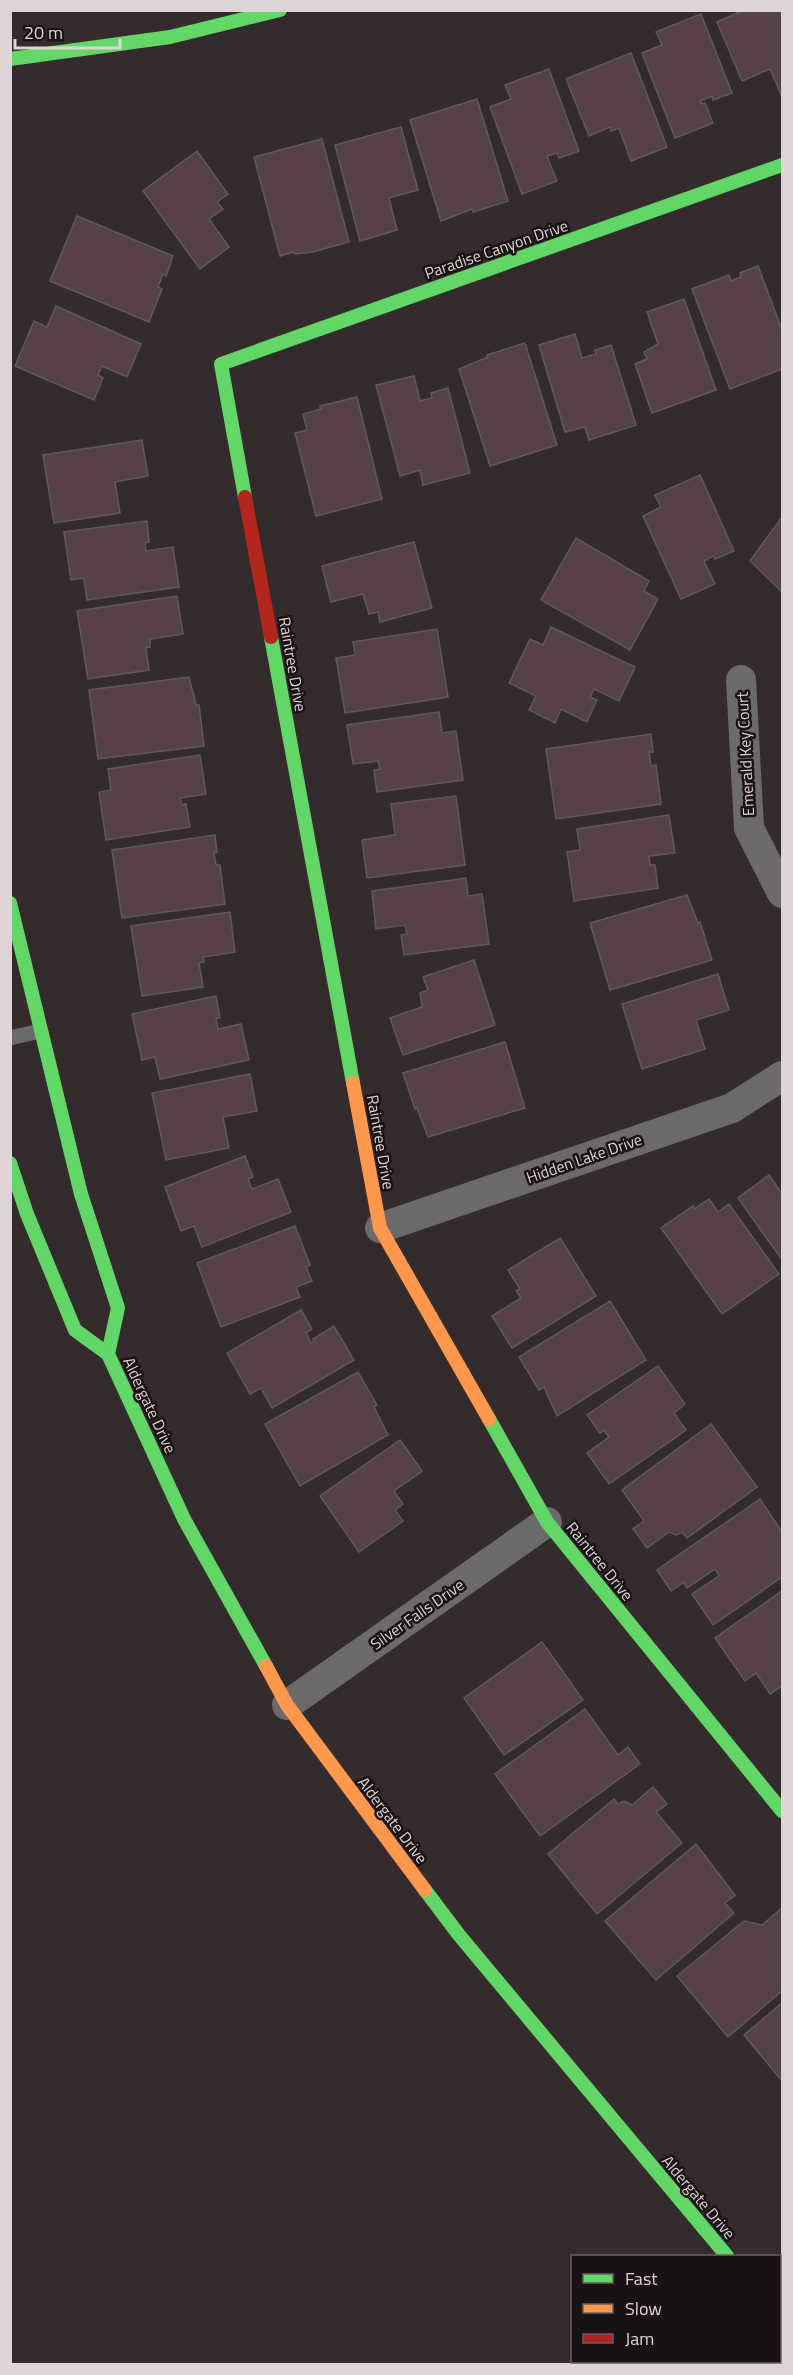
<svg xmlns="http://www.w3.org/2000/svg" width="793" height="2375" font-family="'Titillium Web',sans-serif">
<rect width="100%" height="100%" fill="#342c2c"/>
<!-- building -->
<g fill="#564246" stroke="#615a5a" stroke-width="1.5">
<polygon points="744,10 782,10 782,97 770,69 742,81 717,22"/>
<polygon points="701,14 732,93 713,100 712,96 700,101 702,104 705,103 713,123 675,138 642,53 662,45 656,32"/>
<polygon points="631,53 667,147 631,161 619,128 611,131 610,127 589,136 566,79"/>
<polygon points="549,69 579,151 559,158 557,153 547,156 557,181 522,194 490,107 511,99 505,85"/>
<polygon points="477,99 508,201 473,212 472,209 441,221 410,120"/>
<polygon points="401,127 418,190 389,198 397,230 360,241 335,145"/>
<polygon points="322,139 349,242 312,252 295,254 294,252 280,256 254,157"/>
<polygon points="197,151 228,194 217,202 223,209 209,219 229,247 200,269 143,191"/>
<polygon points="77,216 173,256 166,276 163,274 158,287 162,289 149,322 50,281"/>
<polygon points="758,266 782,330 782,369 730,389 692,289 729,275 731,281 741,277 740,273"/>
<polygon points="684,299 716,390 652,413 635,364 647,359 644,352 658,344 647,312"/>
<polygon points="56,306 141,344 127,377 102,366 98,375 103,378 94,400 15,366 34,321 47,327"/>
<polygon points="575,334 582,358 596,354 595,350 611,345 636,425 589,440 585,427 565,432 539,345"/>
<polygon points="525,343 557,445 490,466 459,369 488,357 487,355"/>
<polygon points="414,376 420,401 432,398 431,393 448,388 470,473 423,485 420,470 400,476 376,385"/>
<polygon points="357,397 382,499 316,516 295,433 307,430 303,414 321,409 320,406"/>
<polygon points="142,440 148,476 115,482 120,513 54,523 43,455"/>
<polygon points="700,475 734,551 715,559 713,556 704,561 715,584 681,599 643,516 661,507 655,495"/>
<polygon points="782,517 782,592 750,561"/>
<polygon points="147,521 149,542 145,543 146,551 173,547 179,587 87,600 84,578 71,580 64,532"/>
<polygon points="576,538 649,581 644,591 658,599 630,650 541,600"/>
<polygon points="414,542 432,608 380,622 378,612 369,614 363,594 331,602 322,566"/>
<polygon points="177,596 183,634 150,639 150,647 146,648 149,670 88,679 77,611"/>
<polygon points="551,627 635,667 619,701 594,689 590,697 597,700 587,722 561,709 555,723 529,710 536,696 509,683 530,639 543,645"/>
<polygon points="437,629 448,697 345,713 336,658 355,655 353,642"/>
<polygon points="189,677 196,705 199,705 204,746 98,759 89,690"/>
<polygon points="439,712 442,733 456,731 463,780 377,792 374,770 380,769 378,761 353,764 347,725"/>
<polygon points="651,734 653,752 649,752 651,766 656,765 661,804 556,819 546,749"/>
<polygon points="200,755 206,794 180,798 182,805 186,804 190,827 106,840 99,792 111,790 108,769"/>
<polygon points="456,796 465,865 367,878 362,840 395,835 391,804"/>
<polygon points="669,815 675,853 649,856 650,865 655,865 658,888 574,901 567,852 580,850 577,829"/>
<polygon points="215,835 217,852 214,853 216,865 220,865 225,904 122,918 112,850"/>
<polygon points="466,878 468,896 482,894 489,944 404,955 401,935 407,934 405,925 376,929 372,891"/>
<polygon points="687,895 698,923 700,922 712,960 610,990 590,923"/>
<polygon points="230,912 235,952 203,957 204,962 199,963 203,987 142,996 131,926"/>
<polygon points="474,960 495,1025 403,1055 390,1018 422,1007 420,993 428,990 423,977"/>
<polygon points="718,974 729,1010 696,1020 705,1049 642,1069 622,1004"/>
<polygon points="216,996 220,1018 216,1018 218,1029 241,1024 249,1060 160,1079 155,1057 142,1060 132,1014"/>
<polygon points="505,1042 525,1108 428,1137 417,1108 415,1109 403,1073"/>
<polygon points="250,1074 257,1111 223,1117 229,1148 166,1160 152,1093"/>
<polygon points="245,1156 253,1177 248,1179 252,1189 278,1179 291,1212 202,1247 194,1226 181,1231 165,1187"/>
<polygon points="769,1175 782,1194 782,1260 738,1198"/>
<polygon points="709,1199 718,1212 729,1204 779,1274 722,1314 661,1228 693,1206 694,1209"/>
<polygon points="295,1226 310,1265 306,1267 312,1281 296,1287 300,1297 221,1327 197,1263"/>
<polygon points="560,1238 596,1296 512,1348 492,1316 521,1298 516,1291 520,1289 508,1270"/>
<polygon points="610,1301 646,1360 557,1416 544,1387 539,1390 519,1357"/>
<polygon points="301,1310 312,1329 306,1333 311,1343 314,1341 313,1339 334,1326 354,1360 272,1408 261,1388 250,1394 227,1353"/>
<polygon points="658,1366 685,1404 674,1413 686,1430 609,1484 587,1453 609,1437 604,1430 600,1433 587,1415"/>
<polygon points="358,1372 377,1405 374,1407 388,1435 300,1486 265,1424"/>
<polygon points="711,1424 757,1487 687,1538 682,1532 676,1535 669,1532 647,1548 633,1529 644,1521 622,1490"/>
<polygon points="400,1440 422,1471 394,1491 403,1504 395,1510 403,1521 359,1552 320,1496"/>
<polygon points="760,1499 782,1532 782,1577 713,1625 692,1594 719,1576 715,1569 687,1588 684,1582 671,1591 657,1570"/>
<polygon points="782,1591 782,1686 770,1694 756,1673 745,1681 715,1638"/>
<polygon points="542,1642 583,1700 504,1755 464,1698"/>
<polygon points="585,1709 618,1755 628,1747 640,1764 540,1836 495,1774"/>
<polygon points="653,1787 667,1804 656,1812 682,1843 597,1914 548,1854 614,1799 618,1804 624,1801 632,1805"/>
<polygon points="696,1844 735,1895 725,1903 734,1913 656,1980 605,1921"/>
<polygon points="782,1908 782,1991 728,2037 677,1976 744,1921 762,1925"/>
<polygon points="782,2003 782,2081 744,2035"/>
</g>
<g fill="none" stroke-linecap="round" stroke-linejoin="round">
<!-- lane -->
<polyline stroke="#6d6a6a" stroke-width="15" points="10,1038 40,1031"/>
<!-- street -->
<g stroke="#6d6a6a" stroke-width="30">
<polyline points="741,680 749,828 782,893"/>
<polyline points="380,1228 732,1108 782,1076"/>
<polyline points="287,1705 547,1522"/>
</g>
<!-- fast -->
<g stroke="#63d668" stroke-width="14">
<polyline points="10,59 170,37 280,10"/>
<polyline points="245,497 221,364 782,165"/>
<polyline points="271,637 353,1083"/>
<polyline points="10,903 81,1194 118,1308 108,1354"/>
<polyline points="10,1163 27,1214 75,1330 108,1354 184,1519 266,1666"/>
<polyline points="489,1419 547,1522 782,1811"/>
<polyline points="425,1890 459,1935 727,2256"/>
<polyline points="780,2322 782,2326"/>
</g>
<!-- slow -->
<g stroke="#ff974d" stroke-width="14">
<polyline points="353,1083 380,1228 489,1419"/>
<polyline points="266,1666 287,1705 425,1890"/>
</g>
<!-- jam -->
<polyline stroke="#b3261e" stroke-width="14" points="245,497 271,637"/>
</g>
<g text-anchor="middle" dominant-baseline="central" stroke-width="5" stroke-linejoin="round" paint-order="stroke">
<!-- street labels -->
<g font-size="16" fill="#ded4d5" stroke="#1a1313">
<text transform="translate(496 249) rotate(-19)">Paradise Canyon Drive</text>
<text transform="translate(293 664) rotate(80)">Raintree Drive</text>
<text transform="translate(745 754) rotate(-93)">Emerald Key Court</text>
<text transform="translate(381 1142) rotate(80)">Raintree Drive</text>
<text transform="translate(584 1158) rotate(-19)">Hidden Lake Drive</text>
<text transform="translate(150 1405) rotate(65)">Aldergate Drive</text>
<text transform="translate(600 1561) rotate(51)">Raintree Drive</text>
<text transform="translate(417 1614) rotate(-35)">Silver Falls Drive</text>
<text transform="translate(393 1820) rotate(53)">Aldergate Drive</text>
<text transform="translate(699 2197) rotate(50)">Aldergate Drive</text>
</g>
</g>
<!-- border -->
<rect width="793" height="2375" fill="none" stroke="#ded4d5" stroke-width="24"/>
<!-- legend -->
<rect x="571" y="2255" width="210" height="108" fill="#1a1313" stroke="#686061" stroke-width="1.5"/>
<rect x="583" y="2274" width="30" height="9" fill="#63d668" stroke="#686061" stroke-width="1.5"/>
<text x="625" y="2285" font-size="18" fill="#ded4d5">Fast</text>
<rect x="583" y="2304" width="30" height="9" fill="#ff974d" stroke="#686061" stroke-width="1.5"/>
<text x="625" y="2315" font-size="18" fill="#ded4d5">Slow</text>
<rect x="583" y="2334" width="30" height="9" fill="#b3261e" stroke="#686061" stroke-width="1.5"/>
<text x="625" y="2345" font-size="18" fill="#ded4d5">Jam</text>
<!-- scale -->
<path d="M15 39v9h105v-9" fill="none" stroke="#ded4d5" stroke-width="3"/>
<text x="24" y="39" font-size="18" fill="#ded4d5" stroke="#1a1313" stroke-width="4.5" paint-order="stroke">20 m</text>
</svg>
